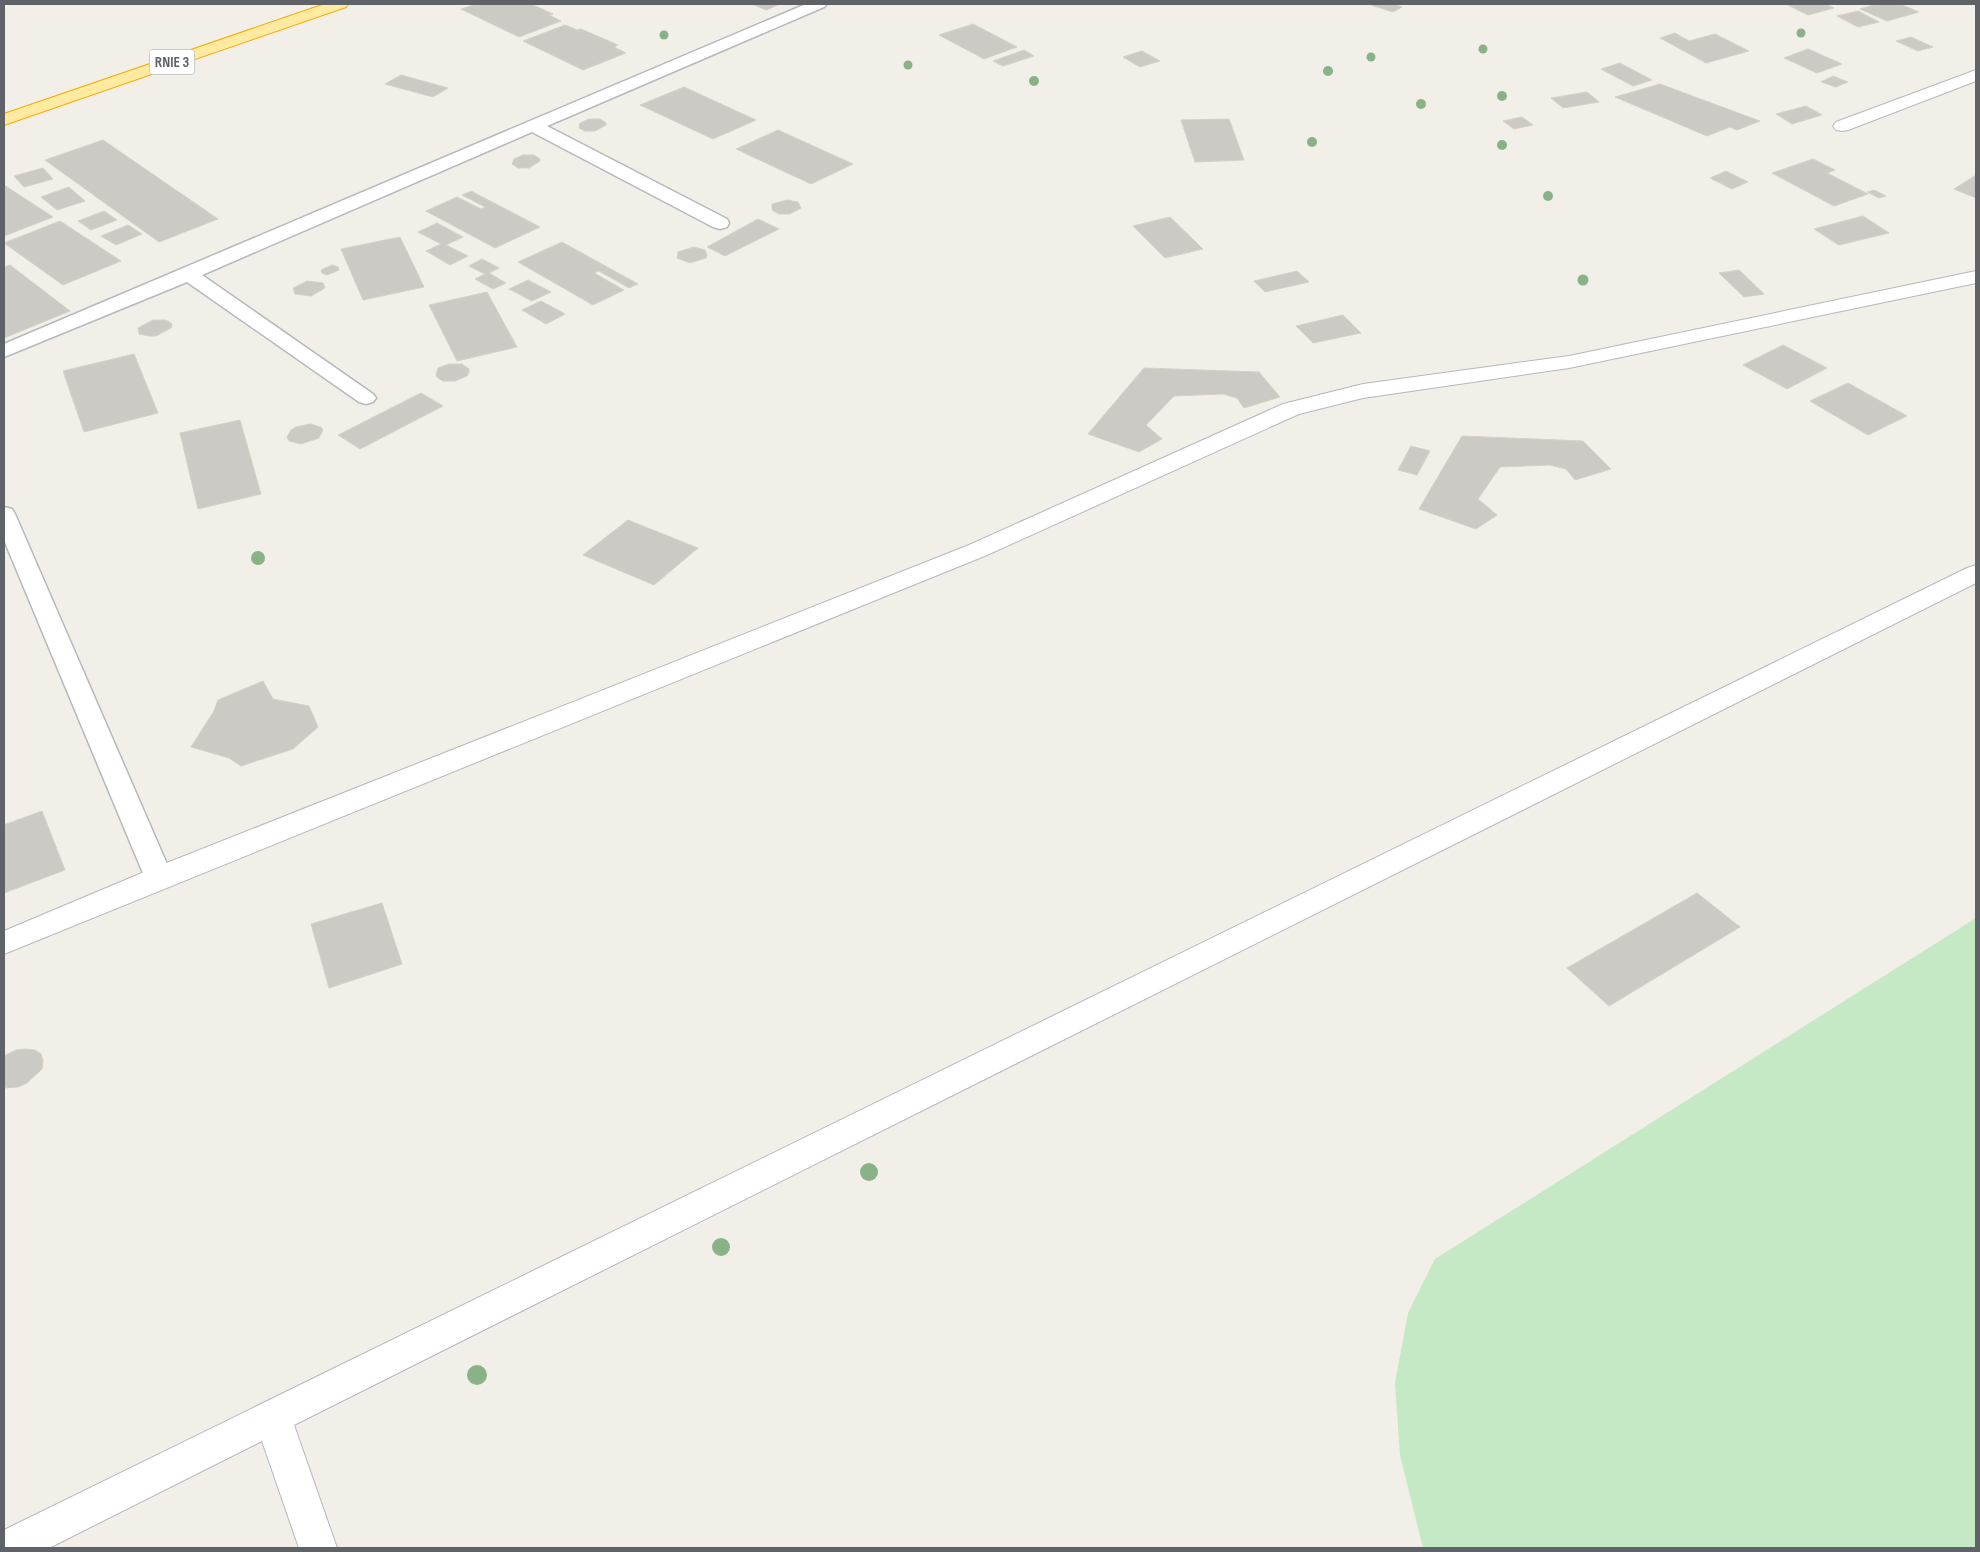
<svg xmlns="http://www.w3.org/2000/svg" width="1980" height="1552" font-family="'Sofia Sans Condensed',sans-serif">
<rect width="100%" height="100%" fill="#f1efe8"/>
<!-- green -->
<polygon fill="#c5e8c5" points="1976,918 1976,1548 1423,1548 1400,1455 1395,1383 1408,1313 1435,1259"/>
<!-- building -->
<g fill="#cccac5" stroke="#d6d1c6">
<polygon points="477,4 531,4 553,14 549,15 561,21 519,37 461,9"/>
<polygon points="752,4 780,4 766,10"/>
<polygon points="1373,4 1392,4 1402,7 1393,12 1371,5"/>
<polygon points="1786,4 1825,4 1834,8 1808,15"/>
<polygon points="1877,4 1900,4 1919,12 1887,21 1860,9"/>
<polygon points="1858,11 1879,22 1858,27 1837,16"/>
<polygon points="973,24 1017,47 984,59 939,35"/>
<polygon points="565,25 577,30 581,29 618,45 614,47 626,53 583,70 523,41"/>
<polygon points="1675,33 1689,41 1715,34 1749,51 1706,63 1660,38"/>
<polygon points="1911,37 1933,47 1918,51 1896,41"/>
<polygon points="1808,49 1842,64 1817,73 1784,58"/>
<polygon points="1024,50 1034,56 1003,66 993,61"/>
<polygon points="1142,51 1160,61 1140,67 1123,57"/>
<polygon points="1620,63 1652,80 1633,86 1601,69"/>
<polygon points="401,75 448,88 433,97 385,84"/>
<polygon points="1833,76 1848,82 1836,87 1821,82"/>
<polygon points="1660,84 1760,121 1737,130 1730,127 1707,136 1615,97"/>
<polygon points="684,87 756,120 713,139 640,105"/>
<polygon points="1587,92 1599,102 1563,108 1551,98"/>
<polygon points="1806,106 1822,115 1792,124 1776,114"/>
<polygon points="1522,117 1533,125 1514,129 1503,121"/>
<polygon points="589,119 600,119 606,123 606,125 595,131 585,131 579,128 580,123"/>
<polygon points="1229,119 1244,160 1195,162 1181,120"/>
<polygon points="778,130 853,164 811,184 736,149"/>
<polygon points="103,140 218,219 159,242 45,160"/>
<polygon points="523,155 534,155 540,159 540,161 529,168 518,168 512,164 514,159"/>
<polygon points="1813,159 1835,170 1827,173 1868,194 1834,206 1772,173"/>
<polygon points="43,168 53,179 24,187 14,176"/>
<polygon points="1726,171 1748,182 1732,189 1710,178"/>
<polygon points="1976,175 1976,198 1954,189"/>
<polygon points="4,185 53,217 4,236"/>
<polygon points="69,187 85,201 57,210 41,197"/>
<polygon points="1874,190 1886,196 1879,198 1867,192"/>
<polygon points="471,191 540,227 495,248 426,211 457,197 481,209 485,207 462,195"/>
<polygon points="787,200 798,202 801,208 790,214 779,214 772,210 772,204"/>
<polygon points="104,211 117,220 91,230 78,221"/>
<polygon points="1863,216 1889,233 1839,245 1814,229"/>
<polygon points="1170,217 1203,249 1165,258 1133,226"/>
<polygon points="758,219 779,229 725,256 707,247"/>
<polygon points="60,221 121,261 63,285 4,243"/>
<polygon points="437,223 463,237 446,245 468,256 450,265 426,251 441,244 418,232"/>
<polygon points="128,225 142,234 116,245 101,236"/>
<polygon points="400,237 424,287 363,300 341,249"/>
<polygon points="562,242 638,284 629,288 599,271 594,273 624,290 593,305 518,262"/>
<polygon points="694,247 705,250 707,255 706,258 690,263 677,258 678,252"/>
<polygon points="482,259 499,268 489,273 506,283 493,289 475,279 485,274 469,266"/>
<polygon points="10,265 70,311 4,338 4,267"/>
<polygon points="332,265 338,267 339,270 327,275 322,273 321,270"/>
<polygon points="1739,270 1764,294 1744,297 1719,273"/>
<polygon points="1297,271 1309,282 1265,292 1254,281"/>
<polygon points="528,280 551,292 532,301 509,289"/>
<polygon points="307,281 323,283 325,288 311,296 295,294 293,288"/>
<polygon points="487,292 517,347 457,361 429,305"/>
<polygon points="541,301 565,314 546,324 522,310"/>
<polygon points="1343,315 1361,333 1313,343 1296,326"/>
<polygon points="153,320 166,320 172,324 171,328 156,336 149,336 139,334 138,328"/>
<polygon points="1783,345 1827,368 1787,389 1743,365"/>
<polygon points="134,354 158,413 84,432 63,371"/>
<polygon points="449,364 462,364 469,369 469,372 467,376 455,381 443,381 438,378 436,375 438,368"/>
<polygon points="1144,368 1259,372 1280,397 1244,408 1237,398 1223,394 1174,396 1146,425 1162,439 1139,452 1088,434"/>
<polygon points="1848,383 1907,416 1868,435 1810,401"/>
<polygon points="421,393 443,406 360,449 338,435"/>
<polygon points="240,420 261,494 198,509 180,433"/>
<polygon points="310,424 321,427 323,430 319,438 301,444 289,441 287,437 291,430 296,427"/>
<polygon points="1462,436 1583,441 1611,469 1575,480 1566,469 1550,465 1500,467 1478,499 1497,515 1476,529 1419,509"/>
<polygon points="1411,446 1430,451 1417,475 1398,470"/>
<polygon points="628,520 698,548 654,585 583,555"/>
<polygon points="263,681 273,699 309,706 318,727 293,749 241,766 229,758 191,747 214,711 218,700"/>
<polygon points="42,811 65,870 4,893 4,825"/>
<polygon points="1697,893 1740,927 1609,1006 1567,968"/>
<polygon points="382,903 402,964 329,988 311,924"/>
<polygon points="26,1049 35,1050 41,1054 43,1061 42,1069 27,1083 18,1087 4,1088 4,1056 16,1050"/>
</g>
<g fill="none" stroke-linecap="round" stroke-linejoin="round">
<defs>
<g id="service">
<polygon points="806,4 827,4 824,7 547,126 727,219 729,223 727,227 720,229 713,227 532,132 202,275 373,394 376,398 373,402 366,404 359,402 187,282 4,357 4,344"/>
<polygon points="4,507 12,509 15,514 173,878 169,885 159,888 149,885 145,878 4,540"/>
</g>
<g id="minor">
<polygon points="1976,70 1976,81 1848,130 1842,131 1836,130 1833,126 1836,122"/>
<polygon points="1976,271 1976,283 1569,368 1363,398 1299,414 987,555 4,954 4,931 149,870 969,545 1283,404 1363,384 1569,356"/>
<polygon points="1976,565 1976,583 294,1425 337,1548 299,1548 262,1441 49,1548 4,1548 4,1530 1967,568"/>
</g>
<polygon id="trunk" points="325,4 348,4 346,7 4,125 4,114"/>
</defs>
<!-- service casing -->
<use href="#service" stroke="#b5b8bc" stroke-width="3"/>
<!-- minor casing -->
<use href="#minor" stroke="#b5b8bc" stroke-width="2"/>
<!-- trunk casing -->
<use href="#trunk" stroke="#f9ab00" stroke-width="2"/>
<!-- service -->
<use href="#service" fill="#fff" fill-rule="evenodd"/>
<!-- minor -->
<use href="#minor" fill="#fff" fill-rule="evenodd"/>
<!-- trunk -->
<use href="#trunk" fill="#feeaa1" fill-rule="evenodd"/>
</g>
<!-- trees -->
<g fill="#89b387">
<circle cx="1801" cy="33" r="4.5"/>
<circle cx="664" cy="35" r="4.5"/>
<circle cx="1483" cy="49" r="4.5"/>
<circle cx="1371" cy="57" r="4.5"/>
<circle cx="908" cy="65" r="4.5"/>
<circle cx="1328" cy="71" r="5"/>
<circle cx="1034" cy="81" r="5"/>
<circle cx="1502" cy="96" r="5"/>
<circle cx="1421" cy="104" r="5"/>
<circle cx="1312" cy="142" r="5"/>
<circle cx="1502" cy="145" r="5"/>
<circle cx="1548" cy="196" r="5"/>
<circle cx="1583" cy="280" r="5.5"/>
<circle cx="258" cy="558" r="7"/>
<circle cx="869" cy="1172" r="9"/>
<circle cx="721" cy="1247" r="9"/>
<circle cx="477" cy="1375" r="10"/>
</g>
<g text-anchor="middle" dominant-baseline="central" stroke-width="5" stroke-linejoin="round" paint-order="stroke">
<!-- shield labels -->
<rect fill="#fff" stroke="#8f9295" stroke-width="1" x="149.5" y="49.5" width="45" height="25" rx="4"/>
<g font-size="15" font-weight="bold" fill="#5f6368">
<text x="172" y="62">RNIE 3</text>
</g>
</g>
<!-- border -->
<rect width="1980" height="1552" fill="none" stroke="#5f6368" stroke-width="10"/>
</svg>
